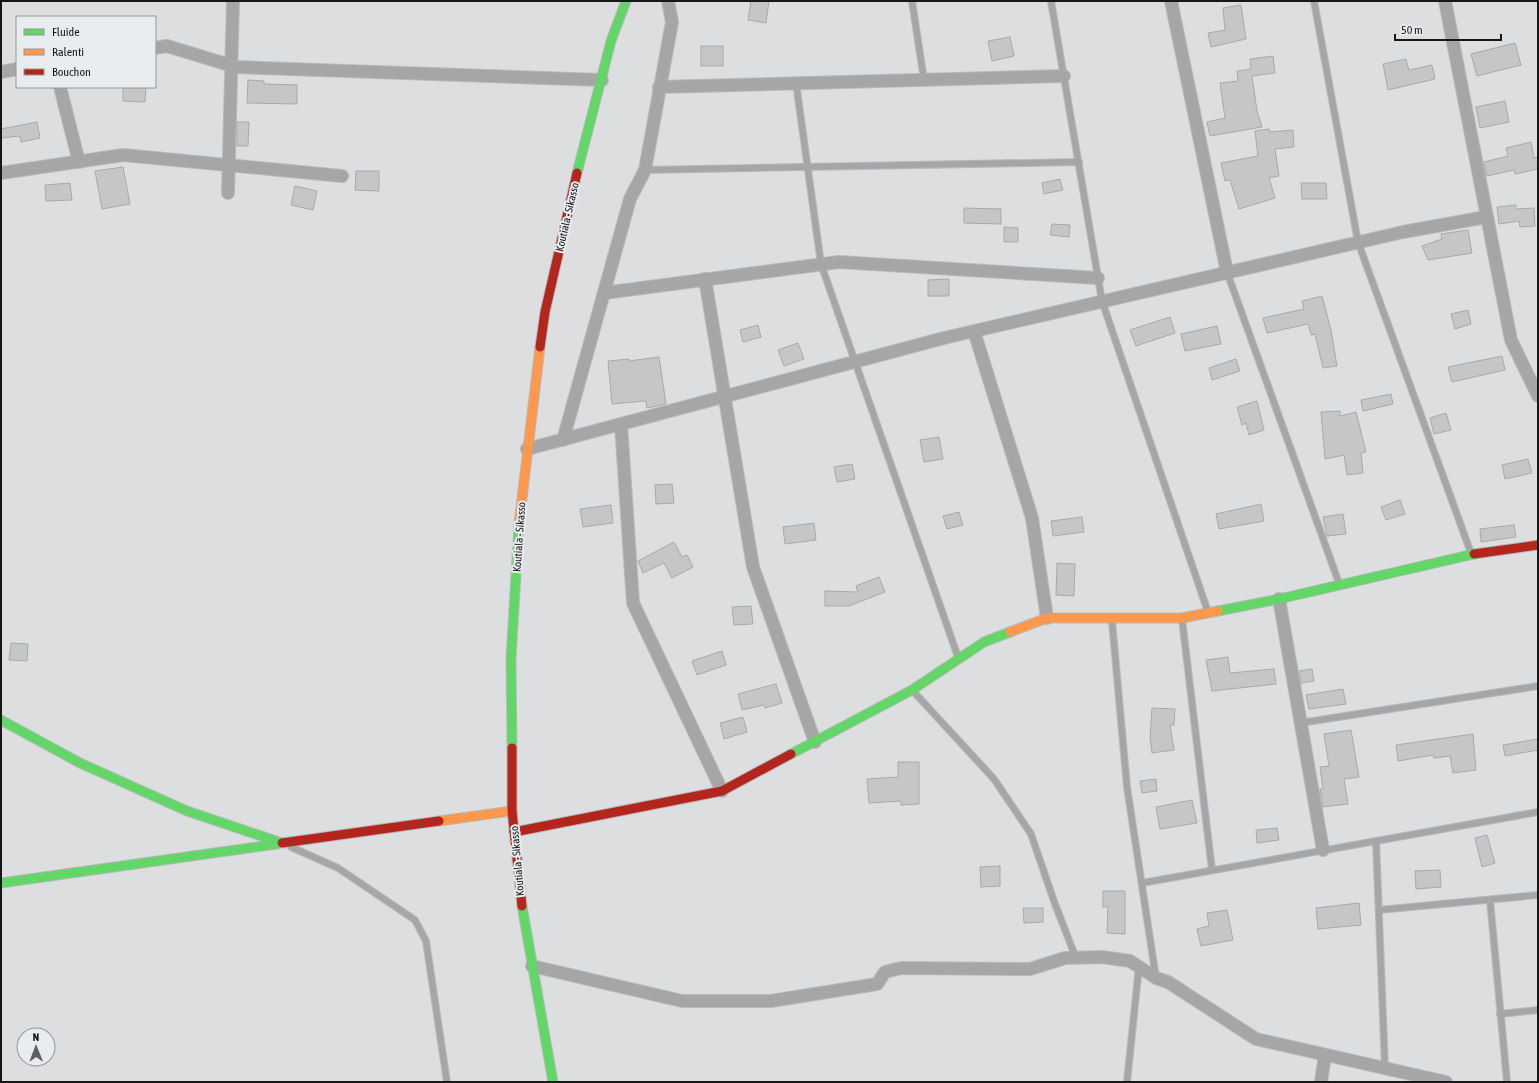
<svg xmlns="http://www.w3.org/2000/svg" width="1539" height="1083" font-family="'Asap Condensed',sans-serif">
<rect width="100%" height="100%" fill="#dddee0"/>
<!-- building -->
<g fill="#c6c6c7" stroke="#a9a9aa">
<polygon points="751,1 769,1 766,23 748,20"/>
<polygon points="1241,5 1246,39 1211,47 1208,33 1225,30 1223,8"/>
<polygon points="1010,37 1014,56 992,61 988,41"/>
<polygon points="1515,43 1521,65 1477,76 1471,54"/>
<rect x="701" y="46" width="22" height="20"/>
<polygon points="1273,56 1275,73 1252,76 1257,111 1262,127 1210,136 1207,122 1225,118 1220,83 1238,81 1237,71 1251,69 1250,59"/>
<polygon points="1406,59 1409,70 1432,65 1435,79 1388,90 1383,64"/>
<polygon points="248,80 264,81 264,84 297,85 297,104 247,103"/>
<polygon points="123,87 146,87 145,102 123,101"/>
<polygon points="1505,101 1509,122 1480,128 1476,107"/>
<polygon points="37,122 40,138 21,142 20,136 1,138 1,129"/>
<polygon points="237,122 249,122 248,146 237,146"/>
<polygon points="1269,129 1270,132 1293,130 1294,147 1275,149 1279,176 1269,178 1275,198 1239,209 1230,180 1225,181 1221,163 1258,156 1255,131"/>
<polygon points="1531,142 1534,158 1538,157 1538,169 1515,174 1514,170 1487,176 1484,162 1508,156 1506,148"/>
<polygon points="123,167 130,204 102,209 95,171"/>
<polygon points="356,171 379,171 379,191 355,190"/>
<polygon points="1060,179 1063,190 1044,194 1042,183"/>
<polygon points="70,183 72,200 46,201 45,185"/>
<polygon points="1301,183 1326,183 1327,199 1302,199"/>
<polygon points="295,186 317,191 313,210 291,205"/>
<polygon points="1516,205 1516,209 1534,208 1535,226 1520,227 1519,221 1499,224 1497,207"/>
<polygon points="964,208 1001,209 1001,224 964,223"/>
<polygon points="1052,224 1070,225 1069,237 1050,235"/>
<polygon points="1004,227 1018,228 1018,242 1004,242"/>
<polygon points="1468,230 1472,253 1428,260 1422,246 1442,239 1441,234"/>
<polygon points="949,279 949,296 928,296 928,280"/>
<polygon points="1322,296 1331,330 1337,366 1323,368 1315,334 1311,335 1308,324 1267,333 1263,318 1304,309 1302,301"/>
<polygon points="1468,310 1471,324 1455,329 1451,314"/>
<polygon points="1170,317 1175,333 1136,346 1130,330"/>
<polygon points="758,325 761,337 743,342 740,330"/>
<polygon points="1217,326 1221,344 1185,351 1181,334"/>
<polygon points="798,343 804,359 784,366 778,350"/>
<polygon points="1502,356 1505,370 1452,382 1448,367"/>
<polygon points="659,357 666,404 647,408 646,401 612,404 608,361 629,359 629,361"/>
<polygon points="1236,359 1240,371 1212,380 1209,368"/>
<polygon points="1391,394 1393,404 1363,411 1361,400"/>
<polygon points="1257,401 1264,430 1249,435 1246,423 1242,425 1237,407"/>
<polygon points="1340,411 1340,416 1356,412 1366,452 1361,453 1363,473 1347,475 1344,455 1325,459 1321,412"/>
<polygon points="1446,413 1451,430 1434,434 1430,418"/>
<polygon points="939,437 943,459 924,462 920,440"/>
<polygon points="1528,459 1532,473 1505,479 1502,465"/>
<polygon points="852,464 855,479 837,482 834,467"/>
<polygon points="672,484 674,503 656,504 655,485"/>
<polygon points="1400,500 1405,514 1386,520 1381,507"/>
<polygon points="1261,504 1264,521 1219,529 1216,514"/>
<polygon points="611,505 613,523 583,527 580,509"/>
<polygon points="959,512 963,525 947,529 943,516"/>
<polygon points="1343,514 1346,534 1327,536 1323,517"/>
<polygon points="1082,517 1084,532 1053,536 1051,521"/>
<polygon points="814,523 816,540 785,544 783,527"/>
<polygon points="1514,525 1516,537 1481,542 1480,529"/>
<polygon points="674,542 682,557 687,555 693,567 672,578 664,563 643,573 638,561"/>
<polygon points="1057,563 1075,564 1074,596 1056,595"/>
<polygon points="879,577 885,592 849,606 825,606 825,591 858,592 856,586"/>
<polygon points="751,606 753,624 734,625 732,607"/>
<polygon points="11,643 28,644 27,661 9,660"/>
<polygon points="722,651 726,665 697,675 692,661"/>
<polygon points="1228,657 1230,673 1274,669 1276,684 1212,691 1206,660"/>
<polygon points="1312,669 1314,681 1301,683 1299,671"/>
<polygon points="776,684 782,703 765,708 764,705 742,710 738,694"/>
<polygon points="1343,689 1346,704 1309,709 1306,695"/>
<polygon points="1152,708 1175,709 1174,725 1170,725 1174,750 1152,753 1150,737"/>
<polygon points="743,717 747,732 724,739 720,723"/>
<polygon points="1351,730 1359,777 1344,779 1348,804 1323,807 1320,789 1323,789 1320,767 1329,766 1324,734"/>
<polygon points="1473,734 1476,770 1453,773 1450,756 1434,758 1433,755 1398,761 1396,745"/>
<polygon points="1538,739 1538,750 1505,756 1503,745"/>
<polygon points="898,762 919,762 919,804 901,805 901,801 869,803 867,779 898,777"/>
<polygon points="1156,779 1157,791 1142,793 1140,781"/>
<polygon points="1192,800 1197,823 1160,829 1156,807"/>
<polygon points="1277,828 1279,840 1257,843 1256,830"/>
<polygon points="1487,835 1495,863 1482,867 1475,838"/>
<polygon points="1000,866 1000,886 981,887 980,867"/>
<polygon points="1440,870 1441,887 1416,889 1415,871"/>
<polygon points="1103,891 1125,891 1125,934 1107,933 1108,907 1103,907"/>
<polygon points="1359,903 1361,925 1318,929 1316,908"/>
<polygon points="1023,908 1043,908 1043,922 1024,923"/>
<polygon points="1227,910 1233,940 1201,946 1197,929 1209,926 1207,913"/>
</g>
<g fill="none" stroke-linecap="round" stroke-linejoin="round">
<defs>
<g id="lane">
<polyline points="912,1 924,80"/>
<polyline points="1051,1 1102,301 1208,612"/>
<polyline points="1314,1 1358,242 1471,553"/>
<polyline points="796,83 821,264 958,657"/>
<polyline points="645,170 1079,162"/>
<polyline points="1227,272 1339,583"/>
<polyline points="1182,619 1212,870"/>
<polyline points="1112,621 1127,787 1156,978"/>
<polyline points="913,691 994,779 1031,834 1055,904 1076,958"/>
<polyline points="1300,723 1538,686"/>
<polyline points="1376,841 1385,1068"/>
<polyline points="291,847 338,868 415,920 426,941 447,1082"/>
<polyline points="1142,883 1538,812"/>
<polyline points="1490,900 1507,1082"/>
<polyline points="1379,910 1538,895"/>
<polyline points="1500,1014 1538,1010"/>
<polyline points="1127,1082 1139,966"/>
</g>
<g id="street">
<polyline points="1171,1 1227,272"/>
<polyline points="1445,1 1511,340 1538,396"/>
<polyline points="155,48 167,46 236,67 602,80"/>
<polyline points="1,72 17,69"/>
<polyline points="60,87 79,162"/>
<polyline points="659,87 1064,76"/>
<polyline points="1,173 123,155 342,176"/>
<polyline points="228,193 233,1"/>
<polyline points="705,279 753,567 815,742"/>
<polyline points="604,293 839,262 1098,278"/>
<polyline points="974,331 1032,518 1047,618"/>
<polyline points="621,424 633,603 722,791"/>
<polyline points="563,440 630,199 645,170 672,22 668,1"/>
<polyline points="527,449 944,338 1403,232 1486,217"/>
<polyline points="1279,599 1323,850"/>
<polyline points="532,966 682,1001 771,1001 877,984 885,972 901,968 1030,969 1065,958 1102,957 1130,961 1156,978 1168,982 1256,1039 1446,1082"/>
<polyline points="1321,1082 1325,1055"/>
</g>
<g id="fast">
<polyline points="577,173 611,41 626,1"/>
<polyline points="1218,611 1279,599 1474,554"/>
<polyline points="1,720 80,763 187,811 282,843"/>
<polyline points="512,748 511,659 519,524"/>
<polyline points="791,754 912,690 984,642 1010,632"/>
<polyline points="1,883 277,844"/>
<polyline points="522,906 553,1082"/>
</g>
<g id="slow">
<polyline points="519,524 540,347"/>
<polyline points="1010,632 1047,618 1182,618 1218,611"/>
<polyline points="439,821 512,811"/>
</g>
<g id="jam">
<polyline points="540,347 545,312 577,173"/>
<polyline points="1474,554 1538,545"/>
<polyline points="512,748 512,811 522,906"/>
<polyline points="514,832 722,791 791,754"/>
<polyline points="282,843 439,821"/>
</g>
</defs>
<!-- lane casing -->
<use href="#lane" stroke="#bababb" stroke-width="8"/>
<!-- street casing -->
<use href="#street" stroke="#bababb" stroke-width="14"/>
<!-- fast casing -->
<use href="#fast" stroke="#bababb" stroke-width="11"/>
<!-- slow casing -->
<use href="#slow" stroke="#bababb" stroke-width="11"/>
<!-- jam casing -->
<use href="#jam" stroke="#bababb" stroke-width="11"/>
<!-- lane -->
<use href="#lane" stroke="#a6a6a6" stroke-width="6"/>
<!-- street -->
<use href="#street" stroke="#a6a6a6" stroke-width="12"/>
<!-- fast -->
<use href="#fast" stroke="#63d668" stroke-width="9"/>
<!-- slow -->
<use href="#slow" stroke="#ff974d" stroke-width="9"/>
<!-- jam -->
<use href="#jam" stroke="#b3261e" stroke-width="9"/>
</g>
<g text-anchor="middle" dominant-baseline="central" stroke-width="4" stroke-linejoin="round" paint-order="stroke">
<!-- street labels -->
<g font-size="11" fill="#161718" stroke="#e9ecee">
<text transform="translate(567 217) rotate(-77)">Koutiala - Sikasso</text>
<text transform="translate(519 537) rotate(-86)">Koutiala - Sikasso</text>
<text transform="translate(517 861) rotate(-95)">Koutiala - Sikasso</text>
</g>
</g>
<!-- border -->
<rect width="1539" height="1083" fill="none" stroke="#161718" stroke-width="4"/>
<!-- legend -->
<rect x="16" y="16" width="140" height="72" fill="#e9ecee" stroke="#959798"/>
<rect x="24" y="29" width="20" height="6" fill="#63d668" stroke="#959798"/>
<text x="52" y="36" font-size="12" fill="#161718">Fluide</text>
<rect x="24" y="49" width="20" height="6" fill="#ff974d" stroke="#959798"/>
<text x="52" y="56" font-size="12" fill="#161718">Ralenti</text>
<rect x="24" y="69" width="20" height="6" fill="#b3261e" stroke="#959798"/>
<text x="52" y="76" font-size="12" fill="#161718">Bouchon</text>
<!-- north arrow -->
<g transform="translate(36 1047) rotate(359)"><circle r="19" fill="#e9ecee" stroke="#959798"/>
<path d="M0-3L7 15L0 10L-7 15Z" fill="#5c5d5e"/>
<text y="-6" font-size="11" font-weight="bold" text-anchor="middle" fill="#161718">N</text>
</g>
<!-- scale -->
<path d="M1395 34v6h106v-6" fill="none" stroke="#161718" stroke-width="2"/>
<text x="1401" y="34" font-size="12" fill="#161718" stroke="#e9ecee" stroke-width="3" paint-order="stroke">50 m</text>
</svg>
